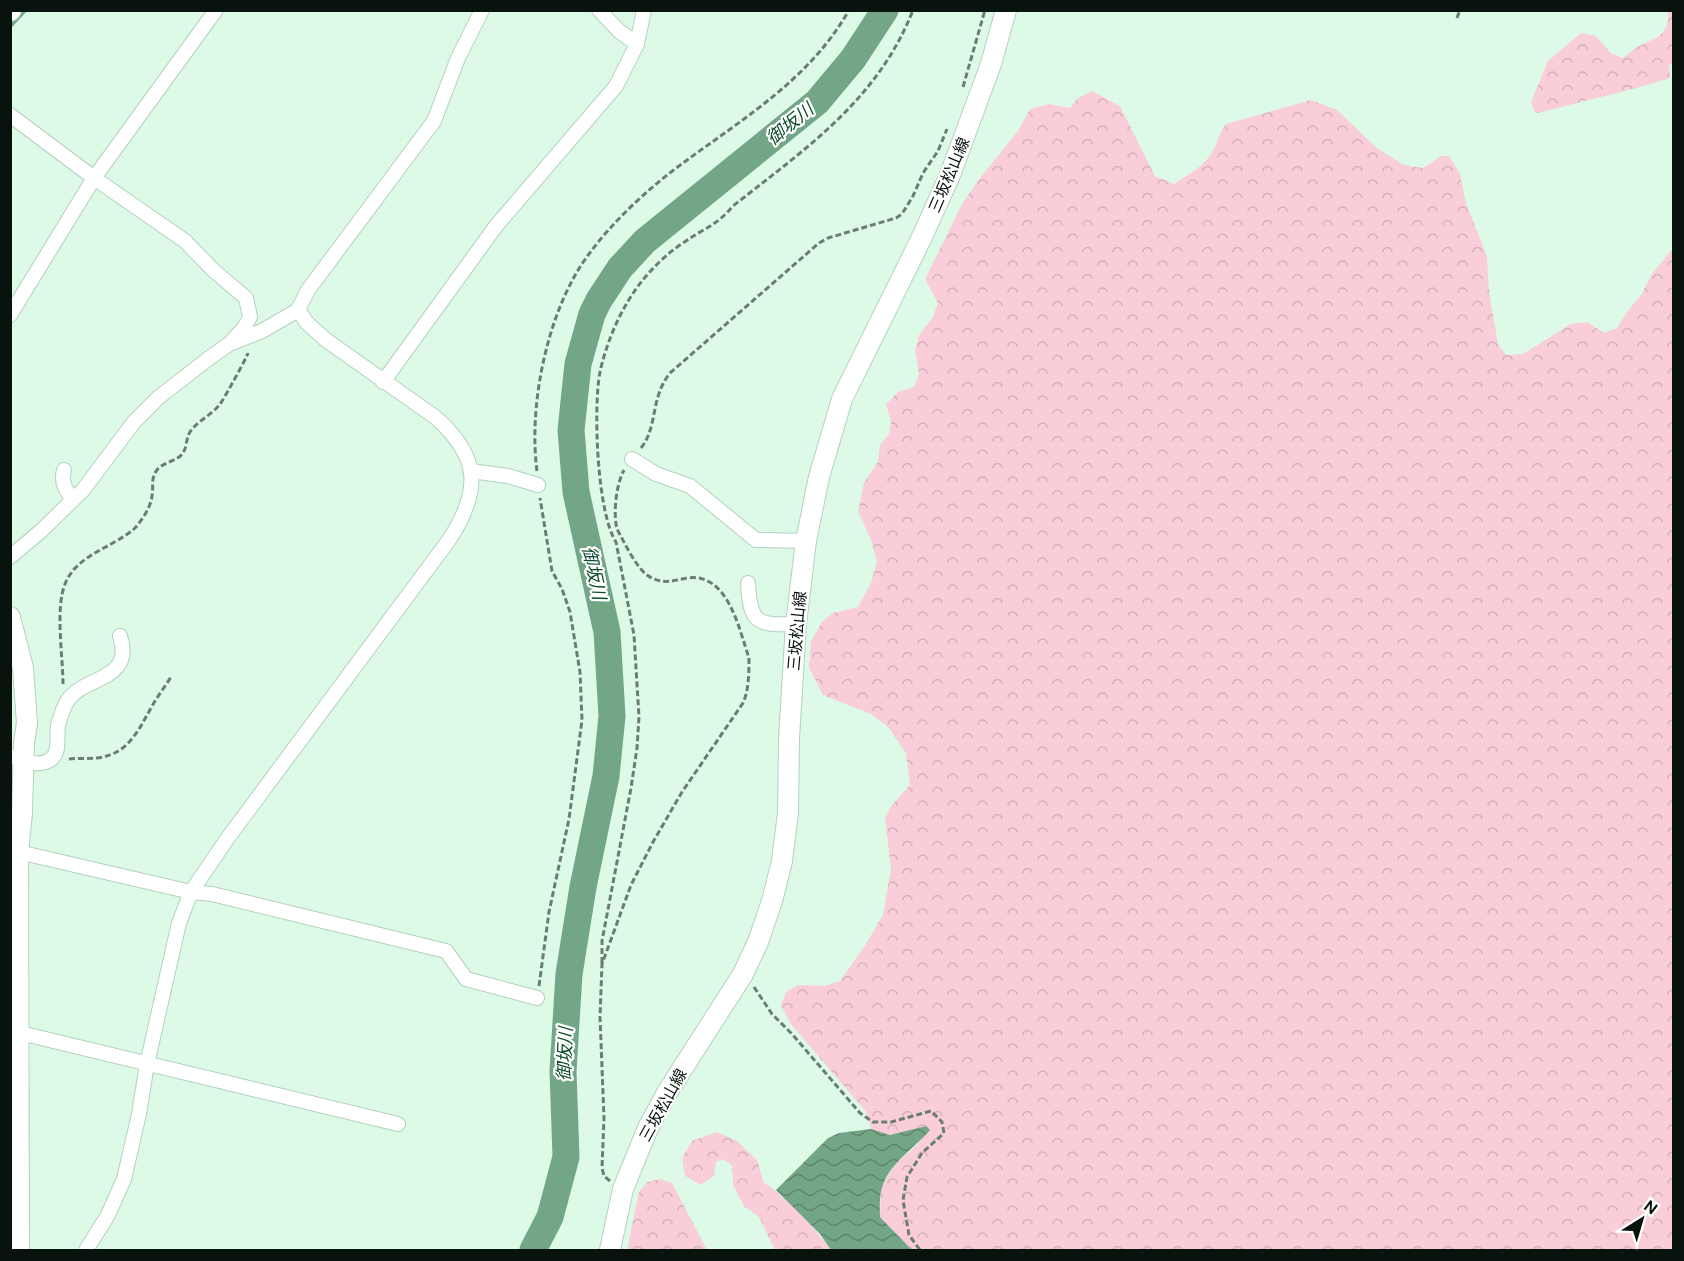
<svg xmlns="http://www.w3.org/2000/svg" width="1684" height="1261" font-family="'DM Sans','Noto Sans JP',sans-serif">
<defs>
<pattern id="forest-crowns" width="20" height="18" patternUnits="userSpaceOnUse" patternTransform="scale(1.5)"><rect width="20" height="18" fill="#f9ced9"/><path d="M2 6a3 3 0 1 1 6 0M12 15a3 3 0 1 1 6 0" fill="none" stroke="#d4b0b9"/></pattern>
<pattern id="water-waves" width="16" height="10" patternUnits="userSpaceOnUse" patternTransform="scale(1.5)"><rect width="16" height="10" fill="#73a687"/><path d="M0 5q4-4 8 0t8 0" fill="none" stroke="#5d866d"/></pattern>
</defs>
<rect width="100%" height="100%" fill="#ddfae7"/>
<!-- forest -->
<g fill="url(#forest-crowns)">
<path d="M 1668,11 L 1674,11 L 1674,64 L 1669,65 L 1670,78 C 1627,92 1582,101 1538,113 L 1534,111 L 1531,102 L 1548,61 L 1581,33 L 1596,36 L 1611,53 L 1623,58 C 1628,54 1633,49 1639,46 C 1657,37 1670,35 1668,11 Z"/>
<path d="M 1092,91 L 1120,106 L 1155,176 L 1174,184 C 1189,174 1205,166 1214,149 C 1218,140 1220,132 1226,124 L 1311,100 L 1337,110 L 1377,148 L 1404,165 L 1423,168 L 1441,156 L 1449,156 L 1460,174 L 1466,203 L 1487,257 L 1489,292 L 1498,344 L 1506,355 L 1523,354 L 1571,324 L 1587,322 L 1604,333 L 1617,328 L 1627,312 L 1641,295 L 1652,274 L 1673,248 L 1673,1250 L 912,1250 L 880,1217 L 881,1189 L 893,1166 L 918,1144 L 926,1126 L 890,1136 L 871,1129 L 866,1112 L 790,1023 L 781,1005 L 786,992 L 798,985 L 825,986 L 840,981 L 864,947 L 883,915 L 891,869 L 885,819 L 891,806 L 910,785 L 906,753 L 888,727 L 871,714 L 823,695 L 809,668 L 811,641 L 822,622 L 833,613 L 858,607 L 871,583 L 877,561 L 871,540 L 858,511 L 864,483 L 878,462 L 880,445 L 889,434 L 891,422 L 886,404 L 898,392 L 914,387 L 919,374 L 915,350 L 919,335 L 933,317 L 938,303 L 925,279 L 962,204 L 980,178 L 1018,131 L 1030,109 L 1049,104 L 1070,108 L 1078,98 Z"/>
<path d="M 717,1132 L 737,1141 L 757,1160 L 764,1183 C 785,1195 817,1230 831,1250 L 775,1250 L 759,1217 L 744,1206 L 733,1185 L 732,1165 L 722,1159 L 716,1162 L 714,1176 L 701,1185 L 685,1176 L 682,1158 L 692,1141 Z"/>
<polygon points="660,1179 672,1183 707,1250 627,1250 639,1192 647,1182"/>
</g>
<!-- water -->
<path fill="url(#water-waves)" d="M 926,1126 L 930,1130 C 914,1149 889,1163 882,1188 C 879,1197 880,1208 880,1217 L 912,1250 L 831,1250 L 820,1234 L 776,1190 L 828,1138 L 839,1133 L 871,1129 L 890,1135 Z"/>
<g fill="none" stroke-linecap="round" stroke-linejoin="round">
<!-- stream -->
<polyline stroke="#73a687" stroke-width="4.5" points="10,26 25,10"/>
<!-- river -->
<polyline stroke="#73a687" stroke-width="27" points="533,1250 550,1217 566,1157 563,1071 569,974 583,887 606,776 612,716 607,632 576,492 571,430 578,364 592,314 599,300 620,268 645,241 817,102 853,59 885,10"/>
<defs>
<g id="street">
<polyline points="637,44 644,10"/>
<polyline points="10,115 94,178 185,241 213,270 246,298 250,317 244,328 231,342"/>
<polyline points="10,315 94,178 216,10"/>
<polyline points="383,382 496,226 616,86 637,44 619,31 599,10"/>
<polyline points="632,459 656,474 690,486 756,540 806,541"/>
<path d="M 64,470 C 61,482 65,490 73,499"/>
<polyline points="471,471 508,476 538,485"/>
<polyline points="10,557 41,531 83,490 134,422 159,397 208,359 229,344 262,331 298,310 308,290 434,121 458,58 482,10"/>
<path d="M 748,583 C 750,625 758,625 796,624"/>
<path d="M 10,756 C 21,760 35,766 46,762 C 62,756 56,738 58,725 C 60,718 64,706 68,700 C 84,676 135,681 120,636"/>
<polyline points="10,850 191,892 212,894 446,951 466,979 537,998"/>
<polyline points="12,1031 398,1124"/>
<path d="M 86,1250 L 108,1215 L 124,1179 L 139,1114 L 147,1064 L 179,923 L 191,892 L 227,839 L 449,540 C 481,491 481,457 435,417 L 326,340 L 307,323 L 298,310"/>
</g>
<g id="secondary">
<polyline points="10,11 11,10"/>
<polyline points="10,617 23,668 27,723 24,743 22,813 18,852 19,1250"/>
<polyline points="610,1250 623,1189 648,1128 668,1091 743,974 758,942 772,901 782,861 788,813 789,738 796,624 806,541 819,477 842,399 922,237 950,175 991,64 1006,10"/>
</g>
</defs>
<!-- street casing -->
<use href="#street" stroke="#b4d1be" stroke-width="16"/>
<!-- secondary casing -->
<use href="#secondary" stroke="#b4d1be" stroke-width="22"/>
<!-- path -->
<g stroke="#6a7d71" stroke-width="3" stroke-dasharray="6 3" stroke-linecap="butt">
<polyline points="1457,18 1460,10"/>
<polyline points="963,87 985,10"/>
<path d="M 641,448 C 658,427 650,398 670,373 L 819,243 L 828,238 L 896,218 L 902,214 L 913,196 L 923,173 L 938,151 L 947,129"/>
<path d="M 537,471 C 528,404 548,308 589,254 C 613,221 650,187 683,163 C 744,118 811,78 849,10"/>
<path d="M 63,684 C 63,657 55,609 65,584 C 77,554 113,548 135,528 C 142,520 151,507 152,496 C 154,487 150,479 157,470 C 164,461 177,462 183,453 C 187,447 186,438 190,432 C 197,421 212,415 220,404 C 224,399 247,357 248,353"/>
<path d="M 69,759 C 78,758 88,759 97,758 C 131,754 140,726 155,701 C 160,693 166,685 171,677"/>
<path d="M 602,963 L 602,941 L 631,788 L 637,748 L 639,717 L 634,635 L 616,542 C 597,513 593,407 600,372 C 607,340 622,306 642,281 C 654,266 670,251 686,241 C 706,227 716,226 733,206 C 805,149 878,100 913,10"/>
<polyline points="539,986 549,912 569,819 582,720 580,672 570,612 562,589 552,571 540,498"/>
<polyline points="754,987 772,1014 792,1034 860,1113 873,1122 891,1122 931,1111 942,1122 944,1133 922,1153 907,1177 903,1200 909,1235 920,1250"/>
<path d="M 610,1181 L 604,1176 L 602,1168 L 604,1118 L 600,1017 L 602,964 L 631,885 L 653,842 L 682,792 L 743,703 C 749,690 749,672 749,658 C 739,629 728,572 687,578 C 672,581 661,585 647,575 C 636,567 624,542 617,529 C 613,513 616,485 624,470"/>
</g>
<!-- street -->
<use href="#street" stroke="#fff" stroke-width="14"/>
<!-- secondary -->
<use href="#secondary" stroke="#fff" stroke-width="20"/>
</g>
<g text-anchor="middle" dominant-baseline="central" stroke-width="4.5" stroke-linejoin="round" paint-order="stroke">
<!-- street labels -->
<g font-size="16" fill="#09130d" stroke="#fff">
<text transform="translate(949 175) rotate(-67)">三坂松山線</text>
<text transform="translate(797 631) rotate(-85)">三坂松山線</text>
<text transform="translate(663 1105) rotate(-61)">三坂松山線</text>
</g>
<!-- water labels -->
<g font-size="18" font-style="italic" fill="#0d4c2e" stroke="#fff">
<text transform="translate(790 124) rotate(-39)">御坂川</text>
<text transform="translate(594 573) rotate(78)">御坂川</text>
<text transform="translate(565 1054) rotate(-88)">御坂川</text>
</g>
</g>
<!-- border -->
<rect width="1684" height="1261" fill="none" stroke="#09130d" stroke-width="24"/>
<!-- north arrow -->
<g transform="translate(1642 1219) rotate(37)" stroke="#ffffff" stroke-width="4.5" paint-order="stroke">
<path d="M0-4.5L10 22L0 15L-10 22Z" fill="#09130d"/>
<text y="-9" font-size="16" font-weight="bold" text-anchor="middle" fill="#09130d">N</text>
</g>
</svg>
